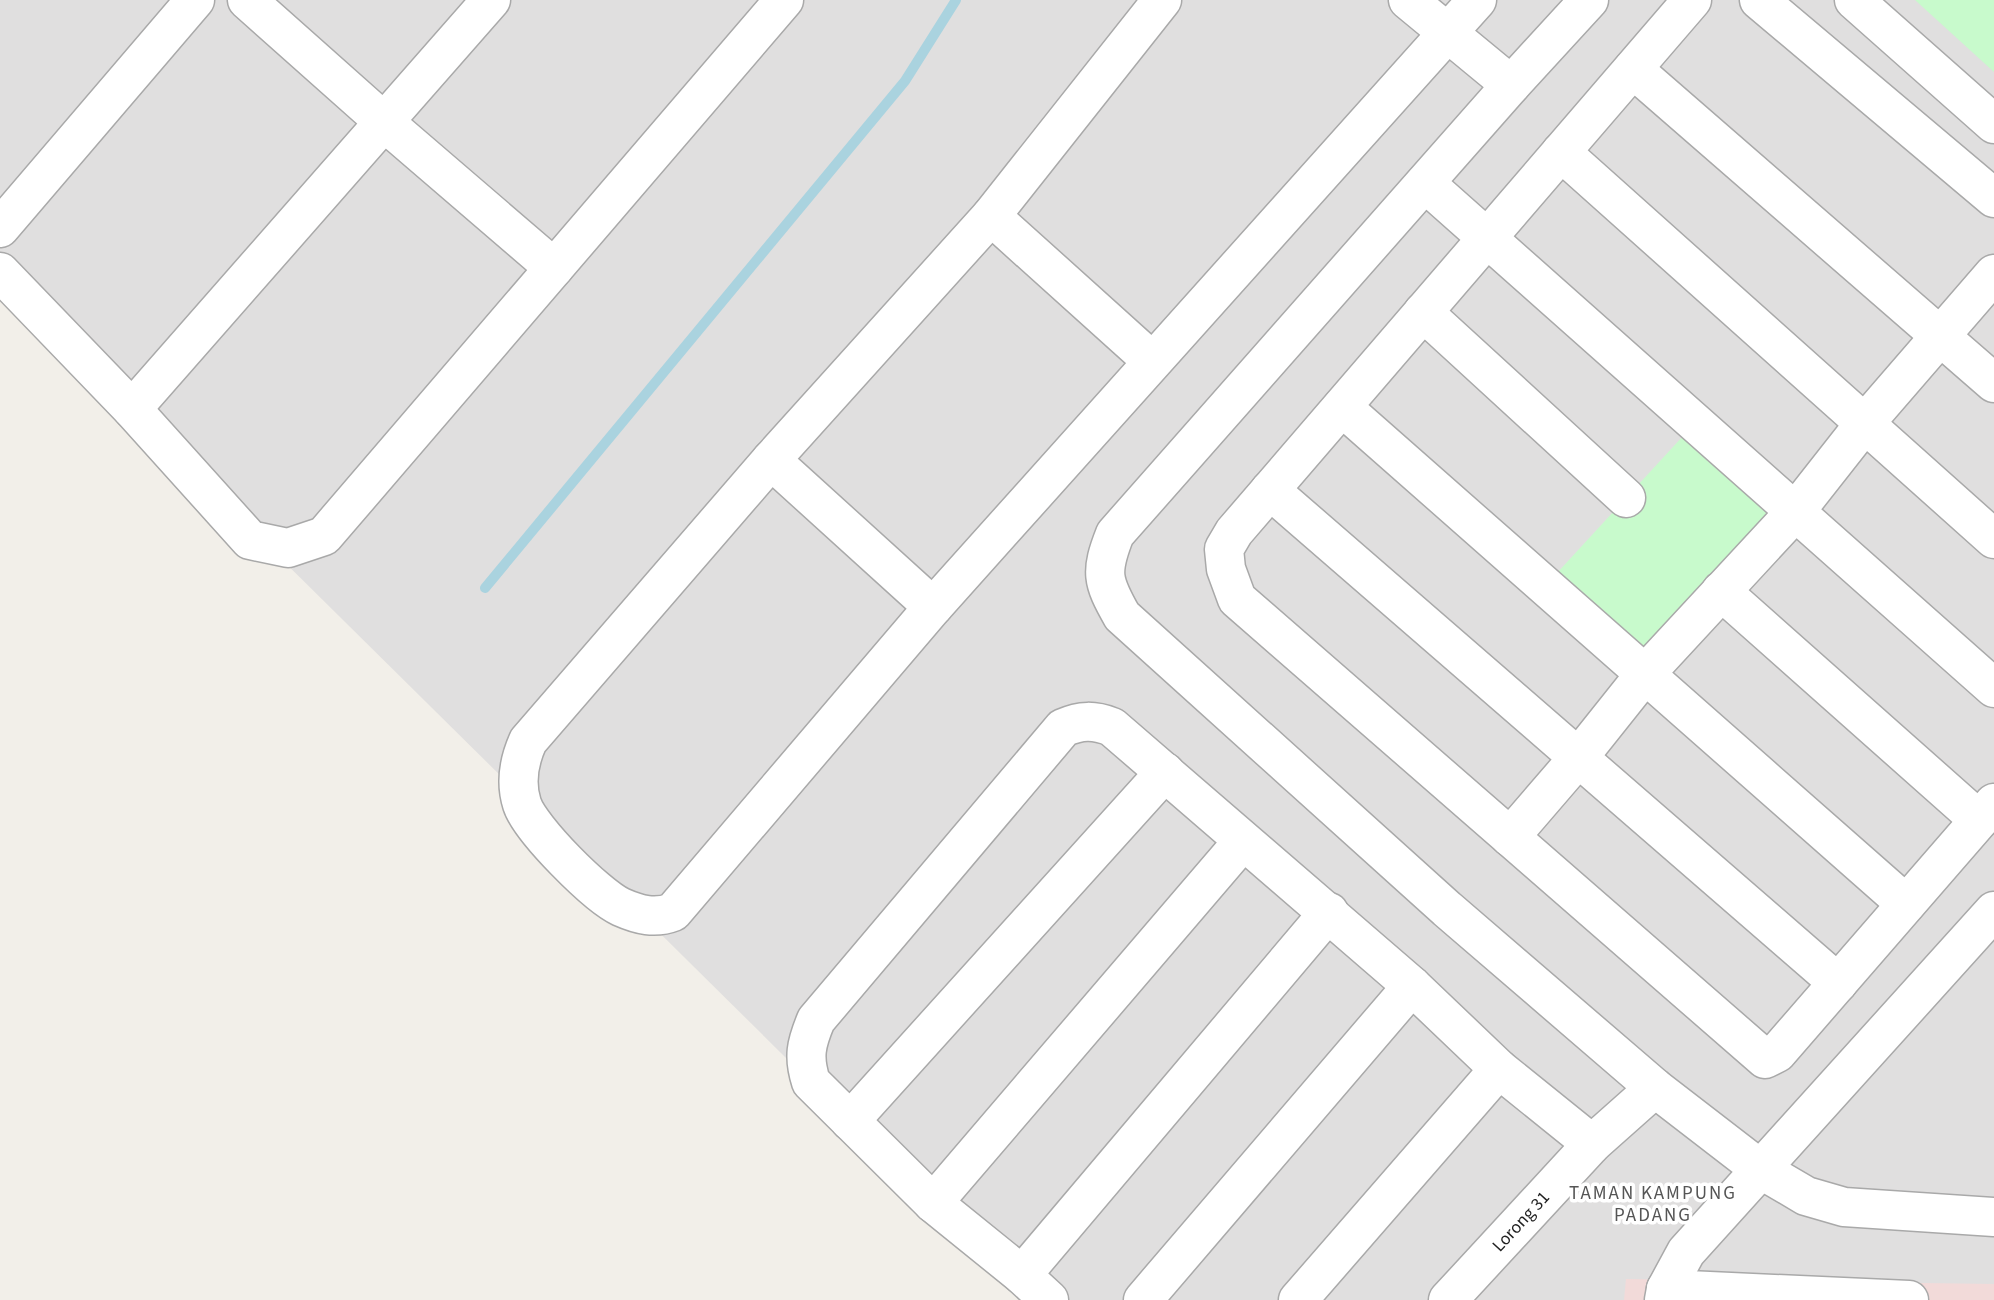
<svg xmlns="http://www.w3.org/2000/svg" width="1994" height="1300" font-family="'Source Sans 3',sans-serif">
<rect width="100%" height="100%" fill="#f2efe9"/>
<!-- residential -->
<polygon fill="#e0dfdf" points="0,0 1994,0 1994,1300 1031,1300 0,281"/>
<!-- commercial -->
<polygon fill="#f2dad9" points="1626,1279 1994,1284 1994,1300 1624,1300"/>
<!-- park -->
<g fill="#c8facc">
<polygon points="1915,0 1994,0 1994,72"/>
<polygon points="1695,423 1795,512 1645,674 1545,586"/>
</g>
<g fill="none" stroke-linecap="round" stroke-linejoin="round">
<!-- stream -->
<polyline stroke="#aad3df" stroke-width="10" points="485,588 905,81 956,0"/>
<defs>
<g id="minor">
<polyline points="247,0 383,121 554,268"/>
<path d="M 1162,0 L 991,216 L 771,460 L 528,741 C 519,761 515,782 522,804 C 530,829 597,896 621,907 C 639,915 655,919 673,912 L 933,607 L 1477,0"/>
<polyline points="1408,0 1511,85"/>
<path d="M 1589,0 L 1511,85 L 1115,534 C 1100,572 1102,581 1122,616 L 1447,909 L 1655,1088 L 1760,1169 L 1806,1196 L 1844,1207 L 1994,1217"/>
<polyline points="1692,0 1234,532 1224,549 1226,569 1237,599 1765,1059 1777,1053 1994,803"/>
<polyline points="1759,0 1994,198"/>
<polyline points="1854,0 1994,124"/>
<polyline points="1633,69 1994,383"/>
<polyline points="1561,152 1994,539"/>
<polyline points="1425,183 1994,688"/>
<polyline points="991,216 1152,361"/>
<polyline points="0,228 195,0"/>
<polyline points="0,272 132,409 250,540 288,548 324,536 784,0"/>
<polyline points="1423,312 1626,498"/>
<polyline points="1342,407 1906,904"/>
<polyline points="132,409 491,0"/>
<polyline points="771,460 933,607"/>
<polyline points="1270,490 1838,983"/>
<polyline points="1721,591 1979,820"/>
<polyline points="1510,837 1578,758 1645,674 1795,512 1865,423 1994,274"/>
<polyline points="850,1121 1165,772"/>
<polyline points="933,1203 1243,841"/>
<polyline points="1022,1275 1329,912"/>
<polyline points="1666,1289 1909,1300"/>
<path d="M 1049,1300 L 1022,1275 L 933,1203 L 811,1082 C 803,1057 806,1044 816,1020 L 1063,728 C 1081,720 1094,720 1112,727 L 1412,986 L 1499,1069 L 1592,1144"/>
<polyline points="1143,1300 1412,986"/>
<polyline points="1298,1300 1499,1069"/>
<path id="s1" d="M 1448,1300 L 1592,1144 L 1655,1088"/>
<polyline points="1664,1300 1666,1289 1686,1252 1994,911"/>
</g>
</defs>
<!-- minor casing -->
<use href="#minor" stroke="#a9a9a9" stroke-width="41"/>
<!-- minor -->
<use href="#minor" stroke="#fff" stroke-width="38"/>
</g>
<g text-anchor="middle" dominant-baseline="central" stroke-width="7" stroke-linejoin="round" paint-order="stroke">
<!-- street labels -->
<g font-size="18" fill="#222" stroke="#fff">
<text stroke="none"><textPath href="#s1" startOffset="107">Lorong 31</textPath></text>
</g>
<!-- neighbourhood labels -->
<g font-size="19" letter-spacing="2" fill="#555" stroke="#fff">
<text x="1653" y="1193">TAMAN KAMPUNG<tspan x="1653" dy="22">PADANG</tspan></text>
</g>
</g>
</svg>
